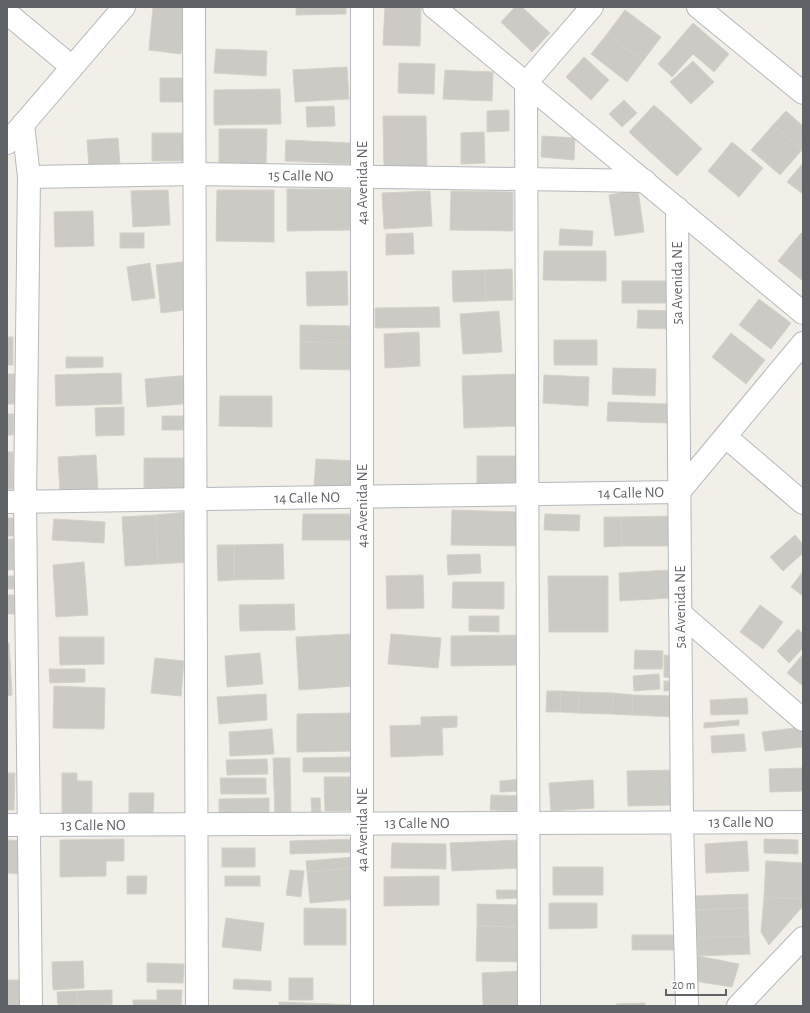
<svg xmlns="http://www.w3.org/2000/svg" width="810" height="1013" font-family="'Alegreya Sans',sans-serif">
<rect width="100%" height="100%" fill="#f1efe8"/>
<!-- building -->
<g fill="#cccac5" stroke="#d6d1c6">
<polygon points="153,7 186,7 181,54 149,50"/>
<polygon points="296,7 346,7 346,14 296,15"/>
<polygon points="385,7 421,7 420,46 383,45"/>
<polygon points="515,7 522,7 550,33 532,52 501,22"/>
<polygon points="625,10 661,37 643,61 607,34"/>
<polygon points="693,23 729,54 714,72 693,54 672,77 658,64"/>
<polygon points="607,34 643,61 627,82 591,54"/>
<polygon points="216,49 267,51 266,76 214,73"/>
<polygon points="584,57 609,80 591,100 566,77"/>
<polygon points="693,61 714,82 691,104 670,82"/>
<polygon points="399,63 435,64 434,94 398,93"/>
<polygon points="347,67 349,99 295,102 293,70"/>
<polygon points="445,70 493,72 492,101 443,99"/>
<polygon points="160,78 184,78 183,102 160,102"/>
<polygon points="280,89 281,124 214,125 214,90"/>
<polygon points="624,100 637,113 622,127 609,114"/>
<polygon points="654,105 672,121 647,149 629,132"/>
<polygon points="334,106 335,126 307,127 306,107"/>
<polygon points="509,110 509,131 487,132 487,111"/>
<polygon points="786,111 803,126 802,150 773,125"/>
<polygon points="383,116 426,116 427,166 384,167"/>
<polygon points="672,121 702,149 677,176 647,149"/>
<polygon points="773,125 802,150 780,175 751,150"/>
<polygon points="219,129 267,129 266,164 219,163"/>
<polygon points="484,132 485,163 461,164 461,133"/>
<rect x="152" y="133" width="32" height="28"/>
<polygon points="542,136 575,138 574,160 541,157"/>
<polygon points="118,138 120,165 89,168 87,140"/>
<polygon points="286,140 351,143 350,164 285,161"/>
<polygon points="732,142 763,168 739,197 708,171"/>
<polygon points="803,163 803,194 787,182"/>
<polygon points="287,189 353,189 353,230 287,231"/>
<polygon points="168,190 170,225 133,227 131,191"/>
<polygon points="217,190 274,190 274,242 216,241"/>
<polygon points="638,190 644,232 615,236 609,195"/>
<polygon points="430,191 432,226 384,229 382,193"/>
<polygon points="451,191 513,192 513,231 450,230"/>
<polygon points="93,211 94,246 55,247 54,212"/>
<polygon points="560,229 593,231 592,246 559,245"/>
<rect x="120" y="233" width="24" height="15"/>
<polygon points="413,233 414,254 386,255 386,234"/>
<polygon points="801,233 803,235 803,281 778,261"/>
<polygon points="544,251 606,251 606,281 543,280"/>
<polygon points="190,261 192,309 161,313 156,265"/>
<polygon points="150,263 155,298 132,301 127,267"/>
<polygon points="512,269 513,300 486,301 485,270"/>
<polygon points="485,270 486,301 453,302 452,271"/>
<polygon points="347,271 348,305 307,306 306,272"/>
<rect x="622" y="281" width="51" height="22"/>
<polygon points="759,299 791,323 771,349 739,325"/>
<polygon points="439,307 440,327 375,328 375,308"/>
<polygon points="638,310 676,311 675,329 637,328"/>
<polygon points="499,311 502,352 463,354 460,314"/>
<polygon points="300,325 357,326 357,343 300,342"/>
<polygon points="419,332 420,366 385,368 384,334"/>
<polygon points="731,333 765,360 746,384 712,357"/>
<rect x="7" y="337" width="6" height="28"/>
<rect x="554" y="340" width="43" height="25"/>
<polygon points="300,342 357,343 357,370 300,369"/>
<polygon points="66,357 103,357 103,367 66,368"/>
<polygon points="613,368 656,369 655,396 612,394"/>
<polygon points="121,373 122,404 56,406 55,375"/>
<polygon points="7,374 15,374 16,404 7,404"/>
<polygon points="516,374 518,426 464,428 462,376"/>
<polygon points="191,375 194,403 147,407 145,379"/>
<polygon points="544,375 589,377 588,406 543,403"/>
<polygon points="220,396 272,396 272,427 219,426"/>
<polygon points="608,402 668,404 667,423 607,421"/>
<polygon points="124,407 124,435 96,436 95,408"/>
<polygon points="7,414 14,414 13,435 7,435"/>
<rect x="162" y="416" width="32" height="14"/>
<rect x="7" y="452" width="6" height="37"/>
<polygon points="96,455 98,490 60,492 58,457"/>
<rect x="477" y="456" width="45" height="30"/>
<rect x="144" y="458" width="45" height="30"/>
<polygon points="316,459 357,461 356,488 314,486"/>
<polygon points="452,510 519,512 518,546 451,545"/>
<polygon points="188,512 191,562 158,564 155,515"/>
<polygon points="303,514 351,514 350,540 302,540"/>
<polygon points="545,514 580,515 579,531 544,530"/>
<polygon points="155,515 158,564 125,566 122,517"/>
<polygon points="677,516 677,546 622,546 621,517"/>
<polygon points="604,517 621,517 622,546 604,547"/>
<rect x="7" y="518" width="10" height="18"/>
<polygon points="54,519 105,522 104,543 52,540"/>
<polygon points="795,535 803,544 803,553 783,571 770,557"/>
<polygon points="7,539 17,539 18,570 7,570"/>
<polygon points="283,544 284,579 234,580 234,545"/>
<polygon points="217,545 234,545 234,580 218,581"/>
<polygon points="480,554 481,573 448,575 447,555"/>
<polygon points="84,562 88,615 56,617 53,565"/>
<polygon points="669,570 670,598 620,601 619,573"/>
<polygon points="803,571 803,596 791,587"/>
<polygon points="423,575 424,608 387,609 386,576"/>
<polygon points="7,576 18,576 17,589 7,589"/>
<polygon points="548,576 608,576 608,632 549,632"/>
<polygon points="453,582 504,582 504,609 452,608"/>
<polygon points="7,595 17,595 18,614 7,614"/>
<polygon points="294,604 295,630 240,631 239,605"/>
<polygon points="760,605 783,622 763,649 740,632"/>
<polygon points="469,616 499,616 499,632 469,631"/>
<polygon points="798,629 803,634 803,648 789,663 777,651"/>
<polygon points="351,634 354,686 299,690 296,637"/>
<polygon points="391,634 441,638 438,668 388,664"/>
<polygon points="521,635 522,665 451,666 451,636"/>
<polygon points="59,637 104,637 104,664 60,665"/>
<polygon points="7,643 9,643 12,695 7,696"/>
<polygon points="635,650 663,651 662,669 634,669"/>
<polygon points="260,653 263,684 227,687 225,656"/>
<polygon points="803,654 803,686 787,673"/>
<polygon points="664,655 674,656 673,678 664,677"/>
<polygon points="155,658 184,661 181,696 151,693"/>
<polygon points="49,669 85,669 85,682 50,683"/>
<polygon points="659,674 660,689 634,691 633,676"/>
<rect x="664" y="681" width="10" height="10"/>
<polygon points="54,686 105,688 104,729 53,728"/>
<polygon points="547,691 561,691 560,712 546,712"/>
<polygon points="561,691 579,692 578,713 560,712"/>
<polygon points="579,692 613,693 612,714 578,713"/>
<polygon points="613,693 633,695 632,715 612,714"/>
<polygon points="266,694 267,720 219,724 217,697"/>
<polygon points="633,695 675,696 674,717 632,715"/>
<polygon points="747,698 748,714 711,715 710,700"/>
<polygon points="354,713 354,751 297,752 297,714"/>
<polygon points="457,716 457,727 442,728 443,755 391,757 390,726 421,725 421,717"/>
<polygon points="739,720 739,725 704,728 704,723"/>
<polygon points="803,727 803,747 765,751 762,732"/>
<polygon points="272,729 274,754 230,756 229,732"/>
<polygon points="744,734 746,751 712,753 711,736"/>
<polygon points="352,757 352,772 303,772 303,758"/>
<polygon points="273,758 290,758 291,816 275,816"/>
<polygon points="267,759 268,774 227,775 226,760"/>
<polygon points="803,768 803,791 770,792 769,769"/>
<polygon points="675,770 676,805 628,806 627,771"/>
<polygon points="7,773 15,773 14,810 7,810"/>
<polygon points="62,773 77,773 77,781 92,781 92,815 62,815"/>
<polygon points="324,777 357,777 357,811 325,811"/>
<polygon points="220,778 266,778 266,794 221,794"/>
<polygon points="521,779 521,791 500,792 500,781"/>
<polygon points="593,780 594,808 551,811 549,783"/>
<polygon points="129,793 154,793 153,815 129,814"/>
<polygon points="491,795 522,796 522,811 490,810"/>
<polygon points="269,798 269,814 219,815 219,799"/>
<polygon points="311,798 320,798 321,817 312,818"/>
<polygon points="124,839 124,861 106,861 106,876 60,877 60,840"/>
<polygon points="357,839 357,852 290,854 290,841"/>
<polygon points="764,839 798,840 798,854 764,853"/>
<polygon points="7,840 23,841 21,874 7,873"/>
<polygon points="521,840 522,868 452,871 450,843"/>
<polygon points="747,841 749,871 706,873 705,844"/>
<polygon points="392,843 446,844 446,869 391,868"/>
<rect x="222" y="848" width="33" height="19"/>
<polygon points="354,857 355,868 307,872 306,861"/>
<polygon points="766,861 803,863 803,899 764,897"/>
<rect x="553" y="867" width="50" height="28"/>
<polygon points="355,868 358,899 310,903 307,872"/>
<polygon points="290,870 304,871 301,897 286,895"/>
<polygon points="127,876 147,876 146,894 127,894"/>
<rect x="225" y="876" width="35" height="10"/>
<polygon points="439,876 439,905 384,906 384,877"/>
<polygon points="496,890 520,890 520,898 497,899"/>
<polygon points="748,894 748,908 696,910 695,896"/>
<polygon points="764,897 803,899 803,906 769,945 761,932"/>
<polygon points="549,903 597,903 597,928 549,929"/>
<polygon points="477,904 520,905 520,927 477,926"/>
<polygon points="304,908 346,909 346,945 304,945"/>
<polygon points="748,908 749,936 697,938 696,910"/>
<polygon points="226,918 264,923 261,951 222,947"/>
<polygon points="477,926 520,927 519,962 476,961"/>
<rect x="632" y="935" width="47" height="15"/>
<polygon points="749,936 750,954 698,956 697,938"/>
<polygon points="698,956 739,964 732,987 694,981"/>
<polygon points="83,961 84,988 53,990 52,962"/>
<polygon points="147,963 184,964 183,983 147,982"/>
<polygon points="521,971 522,1006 483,1006 482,973"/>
<rect x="289" y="978" width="24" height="22"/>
<polygon points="234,979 271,981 271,991 233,989"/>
<polygon points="7,980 24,980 25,1006 7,1006"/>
<polygon points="112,990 112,1006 78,1006 77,991"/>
<polygon points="157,990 182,990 181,1006 133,1006 133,1000 157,1000"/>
<polygon points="77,991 78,1006 58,1006 57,992"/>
<polygon points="279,1002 357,1005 357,1006 279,1006"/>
<polygon points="645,1003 645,1006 616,1006 616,1004"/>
</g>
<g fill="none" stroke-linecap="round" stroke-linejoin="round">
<defs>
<g id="minor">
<polyline points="194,7 197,1006"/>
<polyline points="362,7 362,1006"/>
<polyline points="434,7 803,313"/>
<polyline points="698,7 803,93"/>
<polyline points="7,13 72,67"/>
<polyline points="23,124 29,177 25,502 31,1006"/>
<polyline points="7,143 124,7"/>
<polyline points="29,177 195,174 645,181"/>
<polyline points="677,208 682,822 687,1006"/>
<polyline points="726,437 803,503"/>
<polyline points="7,502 679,492 803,343"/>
<polyline points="680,613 803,720"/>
<polyline points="7,825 803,822"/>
<polyline points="529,1006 526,83 592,7"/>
<polyline points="738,1006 803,938"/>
</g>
</defs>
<!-- minor casing -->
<use href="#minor" stroke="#b5b8bc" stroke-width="24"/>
<!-- minor -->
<use href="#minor" stroke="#fff" stroke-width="22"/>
</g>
<g text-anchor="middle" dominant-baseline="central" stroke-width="3" stroke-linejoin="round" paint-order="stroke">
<!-- street labels -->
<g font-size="15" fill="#5f6368" stroke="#fff">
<text transform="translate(301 176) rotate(1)">15 Calle NO</text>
<text transform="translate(362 183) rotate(-90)">4a Avenida NE</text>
<text transform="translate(677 283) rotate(-90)">5a Avenida NE</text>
<text transform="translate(631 493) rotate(-1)">14 Calle NO</text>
<text transform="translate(307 498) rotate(-1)">14 Calle NO</text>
<text transform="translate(362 506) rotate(-90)">4a Avenida NE</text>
<text transform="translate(680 607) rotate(-90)">5a Avenida NE</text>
<text x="741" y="822">13 Calle NO</text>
<text x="417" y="823">13 Calle NO</text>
<text x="93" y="825">13 Calle NO</text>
<text transform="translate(362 830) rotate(-90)">4a Avenida NE</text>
</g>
</g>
<!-- border -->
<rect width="810" height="1013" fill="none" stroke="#5f6368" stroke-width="16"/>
<!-- scale -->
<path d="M666 989v6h60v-6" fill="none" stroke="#5f6368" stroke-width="2"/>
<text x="672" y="989" font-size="12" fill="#5f6368" stroke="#ffffff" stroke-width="3" paint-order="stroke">20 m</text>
</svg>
